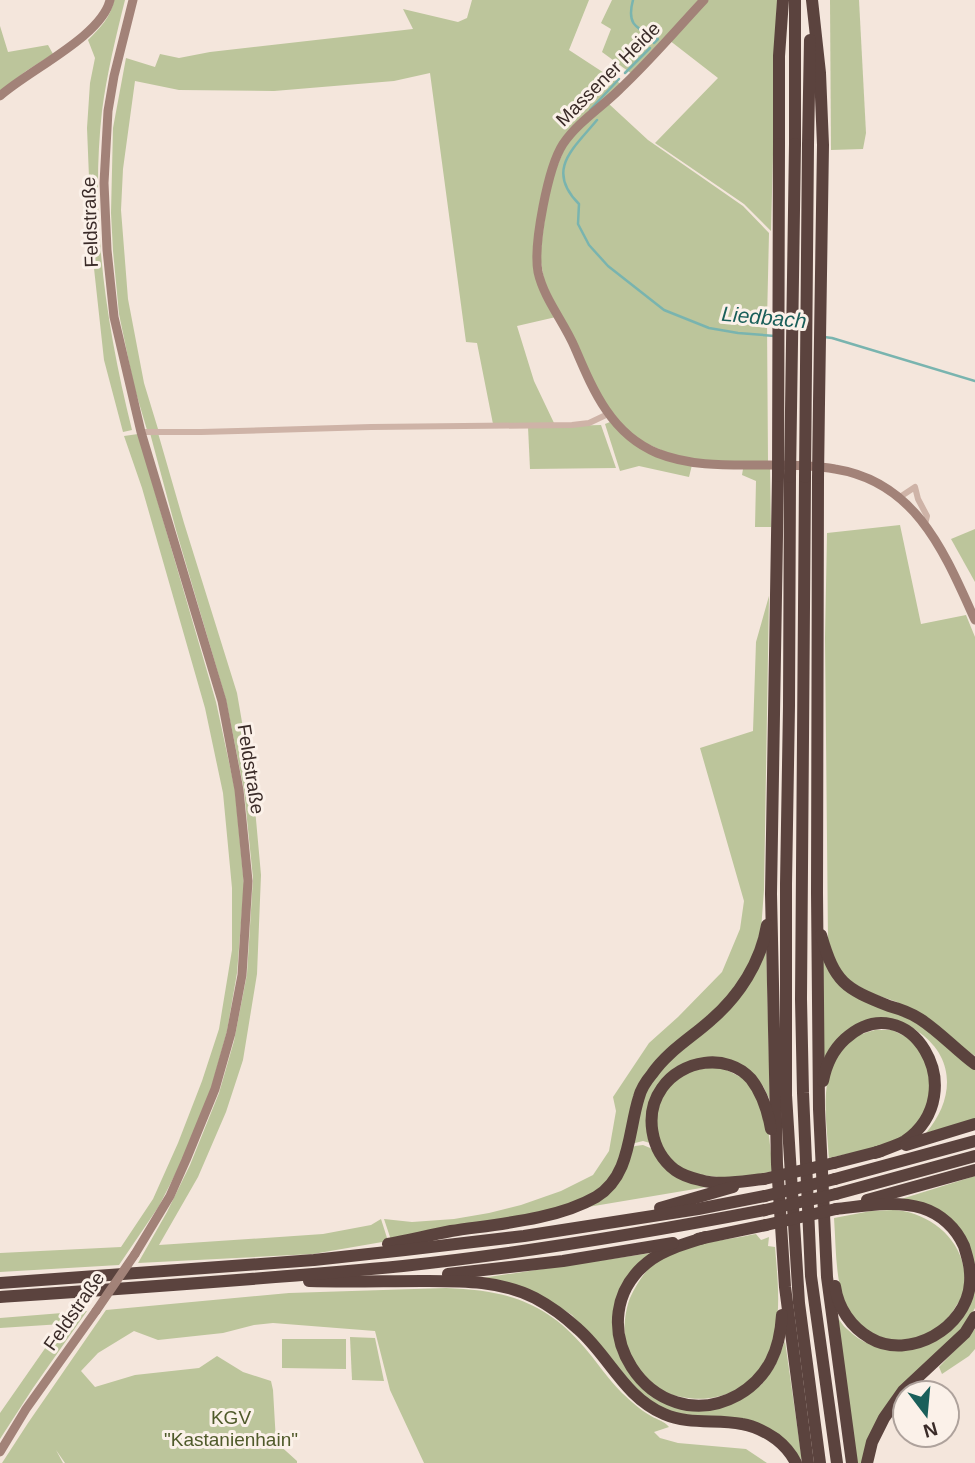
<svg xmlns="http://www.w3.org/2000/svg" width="975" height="1463" font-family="Arial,sans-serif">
<rect width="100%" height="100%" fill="#f4e6dc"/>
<!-- green -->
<g fill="#bcc59b">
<path d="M 114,0 L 125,0 C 116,36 107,73 102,111 C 90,219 106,325 132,430 L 123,432 L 104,360 L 92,250 L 83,204 L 90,202 L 87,128 L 90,83 L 95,58 L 88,40 C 100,28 111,17 114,0 Z"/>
<polygon points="472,0 589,0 569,50 621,84 561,140 534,255 556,317 517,326 534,381 554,423 493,424 477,343 466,342 430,73 394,81 274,91 179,90 135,81 123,169 121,210 128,299 144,383 158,429 147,430 134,386 119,314 113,251 111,213 113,128 126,58 155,67 160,54 179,58 210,52 413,29 403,9 458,22 467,18"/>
<polygon points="612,0 701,0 632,74 602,52 611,29 601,23"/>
<polygon points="706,0 777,0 771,231 744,204 655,143 718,78 669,40"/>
<polygon points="830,0 859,0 866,133 863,149 831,150"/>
<polygon points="0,26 8,52 48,45 53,54 26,71 0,91"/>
<polygon points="609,104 648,140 743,206 769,233 767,321 768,462 729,462 692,459 668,453 643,442 628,431 609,412 547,288 544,280 540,256 549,186 566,145 580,129"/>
<polygon points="610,422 624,436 692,465 689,477 639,466 620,471 605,424"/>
<polygon points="601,425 616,468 530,469 528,427"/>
<polygon points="150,433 158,433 184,523 237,693 253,786 261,875 257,974 243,1060 226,1112 198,1177 159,1245 323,1234 371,1225 381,1219 388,1241 313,1254 138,1263 167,1212 190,1165 219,1093 234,1041 247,974 253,878 244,790 226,700 176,530"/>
<polygon points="138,434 216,702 235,790 244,885 237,973 227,1031 211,1089 184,1157 159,1206 119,1265 0,1272 0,1253 121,1247 153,1199 178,1143 202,1081 219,1029 232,950 232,888 223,793 205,708 142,488 124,436"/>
<polygon points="743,469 770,469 771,527 755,527 756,481 742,475"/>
<polygon points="900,525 921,624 966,615 975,637 975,1056 897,1002 868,992 846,978 837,965 828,940 825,638 827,533"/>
<polygon points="975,529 975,582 951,539"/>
<polygon points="769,596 764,890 761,930 749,967 729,997 650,1070 623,1155 611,1178 596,1193 567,1207 391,1240 384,1219 412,1222 454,1219 489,1213 521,1205 561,1191 593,1175 609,1151 616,1111 613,1097 649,1043 678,1017 722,972 740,929 744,901 700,748 753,731 756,642"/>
<polygon points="766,940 770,1100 763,1086 720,1057 659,1085 650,1143 643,1141 631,1144 643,1095 655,1074 715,1022"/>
<path d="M 822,954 L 831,972 L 914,1019 L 975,1067 L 975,1119 L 926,1133 C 953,1101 957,1060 920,1033 C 914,1028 904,1023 896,1023 C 882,1022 866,1028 852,1030 L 821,1073 Z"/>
<path d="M 875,1030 L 892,1030 L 923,1045 L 937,1103 L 904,1138 L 879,1147 L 829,1158 C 827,1116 815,1066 854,1038 C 860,1034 869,1032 875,1030 Z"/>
<polygon points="719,1066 748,1081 767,1119 773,1171 737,1179 691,1174 669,1160 662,1149 655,1127 660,1096 683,1072"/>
<polygon points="643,1145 655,1150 707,1187 582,1208 599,1197 630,1149 635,1146"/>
<polygon points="975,1176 975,1279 948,1217 898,1200"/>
<path d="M 871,1211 C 881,1211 893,1209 903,1211 C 941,1218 972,1252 963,1292 C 962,1296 959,1302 956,1306 C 942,1333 907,1348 878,1336 C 862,1329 848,1316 843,1298 C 835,1272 836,1245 834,1218 Z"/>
<path d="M 756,1234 L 761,1240 L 769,1237 L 768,1246 L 775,1247 C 778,1283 783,1324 767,1358 C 753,1390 715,1404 682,1397 C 677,1396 671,1395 667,1393 C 654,1387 639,1372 632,1360 C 622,1343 623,1316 630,1298 C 637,1283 647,1266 663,1257 C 688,1243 727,1240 756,1234 Z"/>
<polygon points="651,1253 626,1280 614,1333 618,1353 625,1366 637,1383 659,1400 682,1408 704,1411 726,1406 745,1397 761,1385 775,1366 785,1341 802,1460 781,1438 665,1411 641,1397 572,1315 545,1298 475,1279"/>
<path d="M 975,1285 L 975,1308 L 964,1327 L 916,1374 L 863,1463 L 855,1463 L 837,1316 C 840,1321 843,1326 847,1329 C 875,1357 919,1357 948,1332 C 956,1325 964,1317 969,1307 C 972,1300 973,1292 975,1285 Z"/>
<path d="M 446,1288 C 504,1290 545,1301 584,1347 C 597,1362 608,1379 622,1393 C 631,1401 640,1410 651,1416 C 658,1420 664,1421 669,1427 L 654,1432 L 660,1438 L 678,1443 L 746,1449 L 767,1463 L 424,1463 L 390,1390 L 375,1331 L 273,1323 L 254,1325 L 223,1333 L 158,1340 L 134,1331 L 98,1353 L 81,1371 L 95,1387 L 135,1375 L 199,1368 L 217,1356 L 243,1372 L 271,1381 L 273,1390 L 276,1442 L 297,1461 L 297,1463 L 65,1463 L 56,1450 L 63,1463 L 2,1463 L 28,1423 L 106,1310 L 289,1293 Z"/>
<polygon points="87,1311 33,1388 0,1439 0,1413 62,1324 0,1328 0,1318"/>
<polygon points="975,1329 975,1349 969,1356 942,1374 939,1367"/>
<polygon points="350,1337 375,1338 384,1381 352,1380"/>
<polygon points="282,1339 346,1339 346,1369 282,1368"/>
</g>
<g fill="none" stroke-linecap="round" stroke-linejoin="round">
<!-- stream -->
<g stroke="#79b4af" stroke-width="2.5">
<path d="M 633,0 C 626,26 637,28 658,39 L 654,43"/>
<polyline points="625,73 650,48"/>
<polyline points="590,110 619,79"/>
<path d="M 597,120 C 573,149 545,170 579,204 L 578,224 L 589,245 L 608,266 L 664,310 L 709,328 L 738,333 L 775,336"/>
<polyline points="824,337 832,338 975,381"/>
</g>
<!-- street -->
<g stroke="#ceb3a7" stroke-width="6">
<polyline points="141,432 201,432 371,427 572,425 589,423 608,414"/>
<polyline points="900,497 915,487 918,499 927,516 925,524"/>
</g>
<!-- secondary -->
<g stroke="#a28278" stroke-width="9">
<polyline points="133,0 114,76 108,111 104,183 107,250 114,317 141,432 222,701 239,790 248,881 242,975 231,1033 215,1089 186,1160 170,1196 135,1254"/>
<path d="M 704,0 C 676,30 650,61 620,89 C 602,107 578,122 563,144 C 548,167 533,245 538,272 C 544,299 564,322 575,348 C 593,390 611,434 657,453 C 692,467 730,465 767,465 C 790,465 813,465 835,469 C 917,482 945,554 975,620"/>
<path d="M 0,96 C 29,70 102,36 110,0"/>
<polyline points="0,1452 26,1409 96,1311"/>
</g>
<!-- highway -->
<g stroke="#5b433e" stroke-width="12">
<polyline points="795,0 795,144"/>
<polyline points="812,0 820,73 823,145 819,403"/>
<polyline points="779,144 779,56 783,0"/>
<polyline points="808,145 810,40"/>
<polyline points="778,476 771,894 777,1164 785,1287 808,1463"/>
<polyline points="790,477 789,706 786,884 786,1095 799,1303 820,1463"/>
<polyline points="805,477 801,999 803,1093 811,1276 837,1463"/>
<polyline points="818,478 817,893 819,1109 827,1277 852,1463"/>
<path d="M 821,935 C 835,983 844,988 889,1006 C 900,1009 911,1013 920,1019 C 940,1032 956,1050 975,1064"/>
<path d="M 823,1081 C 826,1065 833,1050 845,1039 C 908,982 975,1092 905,1141 C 896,1146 885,1149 875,1153"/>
<polyline points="906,1145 975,1124"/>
<polyline points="834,1163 881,1151"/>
<path d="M 764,1179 C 743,1181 720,1186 700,1180 C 691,1178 682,1175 675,1170 C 650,1151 644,1113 662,1088 C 681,1060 727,1052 751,1079 C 762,1093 768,1112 771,1129"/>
<polyline points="835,1179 975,1141"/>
<polyline points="836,1194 975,1156"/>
<polyline points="867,1200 975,1170"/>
<polyline points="660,1208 733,1187"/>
<path d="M 706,1237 C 688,1243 668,1248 652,1259 C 570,1318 651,1443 738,1395 C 769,1377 780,1349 782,1315"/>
<polyline points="698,1239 766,1225"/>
<path d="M 388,1244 C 409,1240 430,1235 451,1231 C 497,1224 556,1220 596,1197 C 631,1176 628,1131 639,1097 C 641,1089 647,1080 652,1074 C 668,1051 691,1038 711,1020 C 739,996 761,962 767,925"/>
<polyline points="448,1274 563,1261 673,1243"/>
<path d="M 309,1281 C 346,1282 383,1281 421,1281 C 459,1281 500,1280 535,1298 C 550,1306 565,1317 578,1329 C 609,1356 624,1397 664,1414 C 689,1425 716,1419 742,1424 C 755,1426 766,1432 776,1439 C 785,1446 791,1453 796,1463"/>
<polyline points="0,1283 314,1260 405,1250 524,1236 698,1209 765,1196"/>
<path d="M 835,1286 C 838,1308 851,1327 870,1338 C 909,1361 967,1328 970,1283 C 971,1269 968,1259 964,1246 C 956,1228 941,1214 922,1208 C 895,1200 864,1206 836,1209"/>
<path d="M 0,1297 C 134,1288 269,1279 403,1266 C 524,1253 645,1233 765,1210"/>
<polyline points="867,1463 872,1442 884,1418 903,1391 965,1333 975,1317"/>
</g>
<!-- secondary-bridge -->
<polyline stroke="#a28278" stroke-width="9" points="96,1311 135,1254"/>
<!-- highway-bridge -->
<g stroke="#5b433e" stroke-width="12">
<polyline points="778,476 779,144"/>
<polyline points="790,477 795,144"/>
<polyline points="805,477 808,145"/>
<polyline points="818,478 819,403"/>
<polyline points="764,1179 834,1163"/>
<polyline points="765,1196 835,1179"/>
<polyline points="765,1210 836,1194"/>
<polyline points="766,1225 836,1209"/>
</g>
</g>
<g text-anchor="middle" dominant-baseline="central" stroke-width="6" stroke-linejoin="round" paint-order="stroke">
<!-- street labels -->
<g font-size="19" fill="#3a2b28" stroke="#fbf1e9">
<text transform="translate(608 74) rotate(-45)">Massener Heide</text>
<text transform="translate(90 222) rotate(-92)">Feldstraße</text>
<text transform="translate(251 769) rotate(81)">Feldstraße</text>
<text transform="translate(74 1311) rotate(-55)">Feldstraße</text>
</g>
<!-- park labels -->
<g font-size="19" fill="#4f5a2a" stroke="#fbf1e9">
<text x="231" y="1417">KGV<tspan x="231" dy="22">"Kastanienhain"</tspan></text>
</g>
<!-- water labels -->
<g font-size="21" font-style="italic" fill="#1a5f5a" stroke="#fbf1e9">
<text transform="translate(764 317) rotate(5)">Liedbach</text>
</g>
</g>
<!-- north arrow -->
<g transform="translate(926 1414) rotate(164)"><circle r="33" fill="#fbf1e9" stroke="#aea29c" stroke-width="2"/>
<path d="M0-5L12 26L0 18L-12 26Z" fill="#1a5f5a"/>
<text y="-10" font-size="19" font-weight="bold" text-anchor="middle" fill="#3a2b28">N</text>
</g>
</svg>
